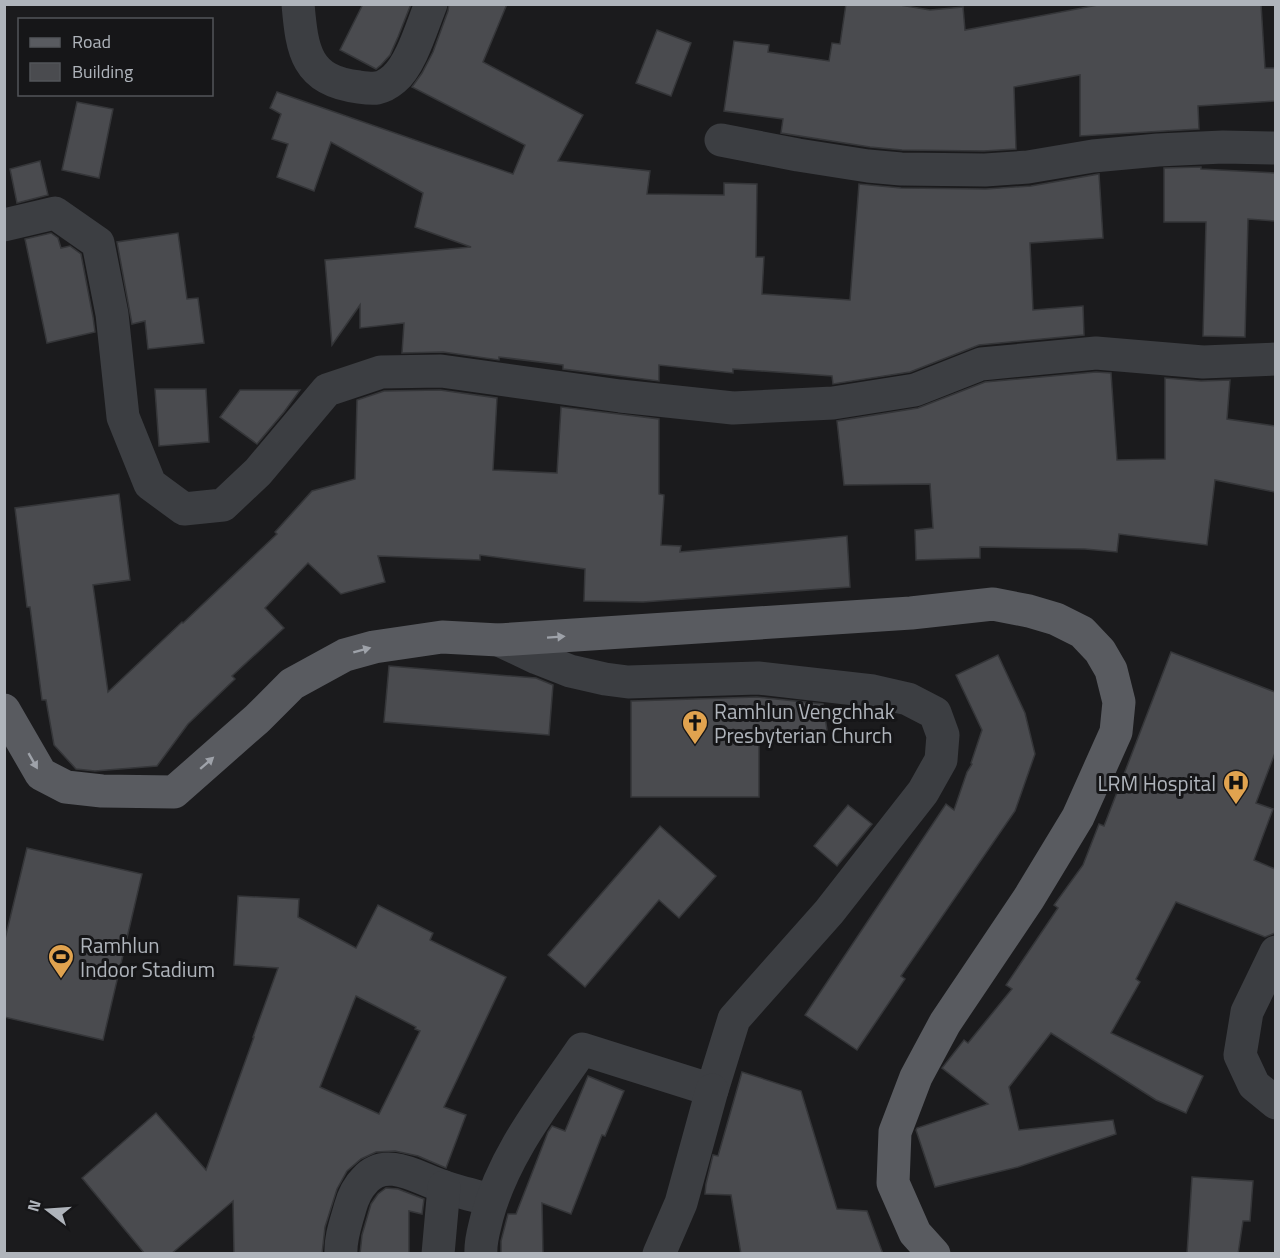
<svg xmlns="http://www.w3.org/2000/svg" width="1280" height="1258" font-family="'Titillium Web',sans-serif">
<rect width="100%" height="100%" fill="#1b1b1d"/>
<!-- building -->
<g fill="#4a4b4f" stroke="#353639" stroke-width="1.5" fill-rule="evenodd">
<polygon points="363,4 411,4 398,37 390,55 381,65 376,69 340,50"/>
<polygon points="449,4 507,4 483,62 583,115 558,161 650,171 647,194 724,195 724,183 757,184 756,257 764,257 762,294 850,300 859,184 901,188 986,189 1031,186 1099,174 1103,238 1030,243 1033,310 1083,306 1084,335 979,345 910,372 833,384 832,376 733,369 733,373 659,365 659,381 563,369 563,365 499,357 499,360 443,352 402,353 404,323 360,328 360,305 332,345 325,260 471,247 415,227 423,193 331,142 314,191 277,177 288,144 272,139 281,114 270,108 277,92 513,174 525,145 412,87 422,73 433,52 448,11"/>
<polygon points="846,4 894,4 930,10 963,7 965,30 1103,4 1261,4 1265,68 1275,68 1275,101 1198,106 1199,129 1080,136 1080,75 1014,87 1016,149 984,151 902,150 870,147 781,133 783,119 724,111 734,41 769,45 768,52 829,61 832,43 840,44"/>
<polygon points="657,30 691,43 671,96 636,83"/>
<polygon points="77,102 113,109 99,178 62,170"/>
<polygon points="40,161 48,195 17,203 10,169"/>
<polygon points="1201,167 1201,169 1275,173 1275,221 1248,219 1245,337 1203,336 1206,222 1164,222 1164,168"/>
<polygon points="51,233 58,238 61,248 70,246 81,254 93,317 95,332 47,343 25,239"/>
<polygon points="178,233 187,299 198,298 204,343 148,349 145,321 132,324 117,242"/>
<polygon points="1096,372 1111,373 1117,460 1165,459 1165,378 1201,381 1230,380 1227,419 1275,426 1275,492 1215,480 1207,545 1119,534 1117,552 1085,549 980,547 980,558 916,560 915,530 933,528 930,484 844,485 837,421 918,408 985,382"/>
<polygon points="155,389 206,389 209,442 159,446"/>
<polygon points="240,390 300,390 284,412 257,444 220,417"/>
<polygon points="440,390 497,398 493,470 557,473 561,407 659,419 659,494 664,495 661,545 681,546 680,552 847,536 850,587 643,602 584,601 585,569 480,555 480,560 378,556 385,582 341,594 308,563 265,608 284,628 232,676 235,679 188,724 157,766 95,771 76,769 54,745 46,700 42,700 30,607 27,607 15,508 119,494 130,580 93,585 108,692 182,622 183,623 277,534 275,532 312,491 355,479 357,400 384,391"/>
<polygon points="1171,652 1275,692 1275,753 1256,803 1273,809 1254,860 1275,869 1275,933 1265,937 1176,902 1136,979 1140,982 1111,1033 1203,1076 1186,1113 1156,1100 1051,1033 1009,1087 1019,1130 1113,1120 1116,1134 1018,1167 935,1187 916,1130 917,1128 988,1104 942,1068 964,1040 968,1043 1012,989 1006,985 1058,908 1054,905 1083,865 1099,824 1104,826"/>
<polygon points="998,655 1025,713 1035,754 1015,811 901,976 905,979 857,1050 805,1015 946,804 954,810 967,772 972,764 971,763 982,730 956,675"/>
<polygon points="389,666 536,678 553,685 549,735 384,722"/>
<polygon points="757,697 823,704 827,730 759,741 759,797 631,797 631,701"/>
<polygon points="848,805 872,824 837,866 814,846"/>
<polygon points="660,826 716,876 679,918 659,900 585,987 548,955"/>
<polygon points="27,848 142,874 103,1040 4,1017 4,943"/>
<path d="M 238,896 L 299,899 L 298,917 L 356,948 L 378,905 L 433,933 L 430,940 L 506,977 L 444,1107 L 466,1115 L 446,1168 L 418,1156 L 395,1151 L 376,1152 L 361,1159 L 347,1171 L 337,1189 L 325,1227 L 322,1254 L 234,1254 L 233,1201 L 171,1254 L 145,1254 L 82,1178 L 156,1113 L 206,1170 L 254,1037 L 253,1037 L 278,968 L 234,965 ZM 356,996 L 416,1027 L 415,1029 L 420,1031 L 379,1114 L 320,1087 Z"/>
<polygon points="742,1072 801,1091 837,1209 867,1211 883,1254 741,1254 731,1195 705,1194 706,1184 713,1155 718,1156"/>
<polygon points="588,1076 624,1091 605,1136 602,1135 571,1214 542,1203 543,1254 501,1254 501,1241 508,1214 516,1214 548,1132 552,1126 565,1131"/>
<polygon points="1192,1177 1253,1181 1250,1221 1243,1221 1238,1254 1187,1254"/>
<polygon points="386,1188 398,1189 424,1199 422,1214 409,1211 409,1254 360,1254 362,1235 371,1204 378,1194"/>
</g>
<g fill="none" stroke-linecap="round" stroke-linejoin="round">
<!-- minor -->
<g stroke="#3c3e42" stroke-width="33">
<path d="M 298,4 C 302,51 306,81 359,87 C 374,89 381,90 394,79 C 411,65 422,26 431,4"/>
<polyline points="721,140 798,155 868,166 901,169 985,170 1028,167 1093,156 1158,150 1223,147 1276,148"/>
<polyline points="4,225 55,213 98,243 112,314 123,417 150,484 184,509 223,505 258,472 327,390 381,372 441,371 620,396 733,408 833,403 915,390 981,364 1096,353 1203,362 1276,359"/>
<polyline points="1276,952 1247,1012 1240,1055 1254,1085 1276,1103"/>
<path d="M 341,1254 C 340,1238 346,1223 350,1208 C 353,1197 357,1188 365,1180 C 386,1156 418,1178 442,1186 C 458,1192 475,1196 492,1200"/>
<polyline points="438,1254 444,1187"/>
<path d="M 481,1254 C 480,1241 484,1230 487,1217 C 504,1154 546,1102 582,1049 L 712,1090 L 734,1019 L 829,912 L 923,792 L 941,760 L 943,735 L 935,713 L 908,699 L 873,691 L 758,678 L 628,682 L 605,679 L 570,671 L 537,658 L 499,640"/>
<polyline points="659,1254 681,1203 712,1090"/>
</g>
<!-- major -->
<polyline stroke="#595b60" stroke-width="33" points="4,710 41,774 66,787 102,791 174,792 257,719 292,684 345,655 374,647 442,637 499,640 911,613 993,604 1029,611 1056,619 1082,632 1100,651 1111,670 1119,702 1116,732 1078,817 1029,898 945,1023 916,1077 895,1132 893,1183 915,1233 934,1254"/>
</g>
<!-- one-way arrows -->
<defs><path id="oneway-solid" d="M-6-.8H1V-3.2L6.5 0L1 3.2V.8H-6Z" transform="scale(1.5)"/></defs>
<g fill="#9ea2a9">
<use href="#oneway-solid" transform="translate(556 637) rotate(-4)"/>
<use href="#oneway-solid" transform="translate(362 650) rotate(-15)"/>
<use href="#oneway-solid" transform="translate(33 761) rotate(60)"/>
<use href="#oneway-solid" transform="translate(207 763) rotate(-41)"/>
</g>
<!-- icons -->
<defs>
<symbol id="church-pin" viewBox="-11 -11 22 30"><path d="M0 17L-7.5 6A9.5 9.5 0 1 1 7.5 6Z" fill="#e1a34f" stroke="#161618"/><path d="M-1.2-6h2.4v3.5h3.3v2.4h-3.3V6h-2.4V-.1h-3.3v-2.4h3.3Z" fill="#111"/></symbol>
<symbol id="hospital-pin" viewBox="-11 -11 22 30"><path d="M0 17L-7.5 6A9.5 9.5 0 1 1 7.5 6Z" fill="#e1a34f" stroke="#161618"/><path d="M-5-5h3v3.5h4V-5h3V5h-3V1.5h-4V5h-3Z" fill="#111"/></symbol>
<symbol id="stadium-pin" viewBox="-11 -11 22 30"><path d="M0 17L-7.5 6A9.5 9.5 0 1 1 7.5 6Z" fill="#e1a34f" stroke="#161618"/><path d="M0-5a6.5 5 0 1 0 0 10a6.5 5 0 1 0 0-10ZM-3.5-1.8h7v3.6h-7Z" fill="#111"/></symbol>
</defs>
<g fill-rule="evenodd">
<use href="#church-pin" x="680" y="708" width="30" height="40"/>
<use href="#hospital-pin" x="1221" y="768" width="30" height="40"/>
<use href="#stadium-pin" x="46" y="942" width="30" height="40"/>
</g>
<g text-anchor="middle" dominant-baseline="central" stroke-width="6" stroke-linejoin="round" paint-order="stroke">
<!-- poi labels -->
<g font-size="21" fill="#afb4bb" stroke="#161618" text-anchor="start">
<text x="714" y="711">Ramhlun Vengchhak<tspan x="714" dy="24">Presbyterian Church</tspan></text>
<text x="1216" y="783" text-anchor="end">LRM Hospital</text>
<text x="80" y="945">Ramhlun<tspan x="80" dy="24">Indoor Stadium</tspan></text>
</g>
</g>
<!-- border -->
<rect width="1280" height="1258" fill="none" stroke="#afb4bb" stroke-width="12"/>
<!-- legend -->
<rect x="18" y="18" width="195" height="78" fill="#161618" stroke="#535559" stroke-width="1.5"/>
<rect x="30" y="38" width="30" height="9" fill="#595b60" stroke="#535559" stroke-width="1.5"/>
<text x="72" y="48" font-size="18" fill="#afb4bb">Road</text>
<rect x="30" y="63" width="30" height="18" fill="#4a4b4f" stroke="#535559" stroke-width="1.5"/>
<text x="72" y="78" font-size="18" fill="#afb4bb">Building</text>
<!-- north arrow -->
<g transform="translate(48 1210) rotate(287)" stroke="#161618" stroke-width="4.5" paint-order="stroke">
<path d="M0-4.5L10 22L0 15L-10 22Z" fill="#afb4bb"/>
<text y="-9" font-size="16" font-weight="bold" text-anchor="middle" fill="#afb4bb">N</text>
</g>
</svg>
